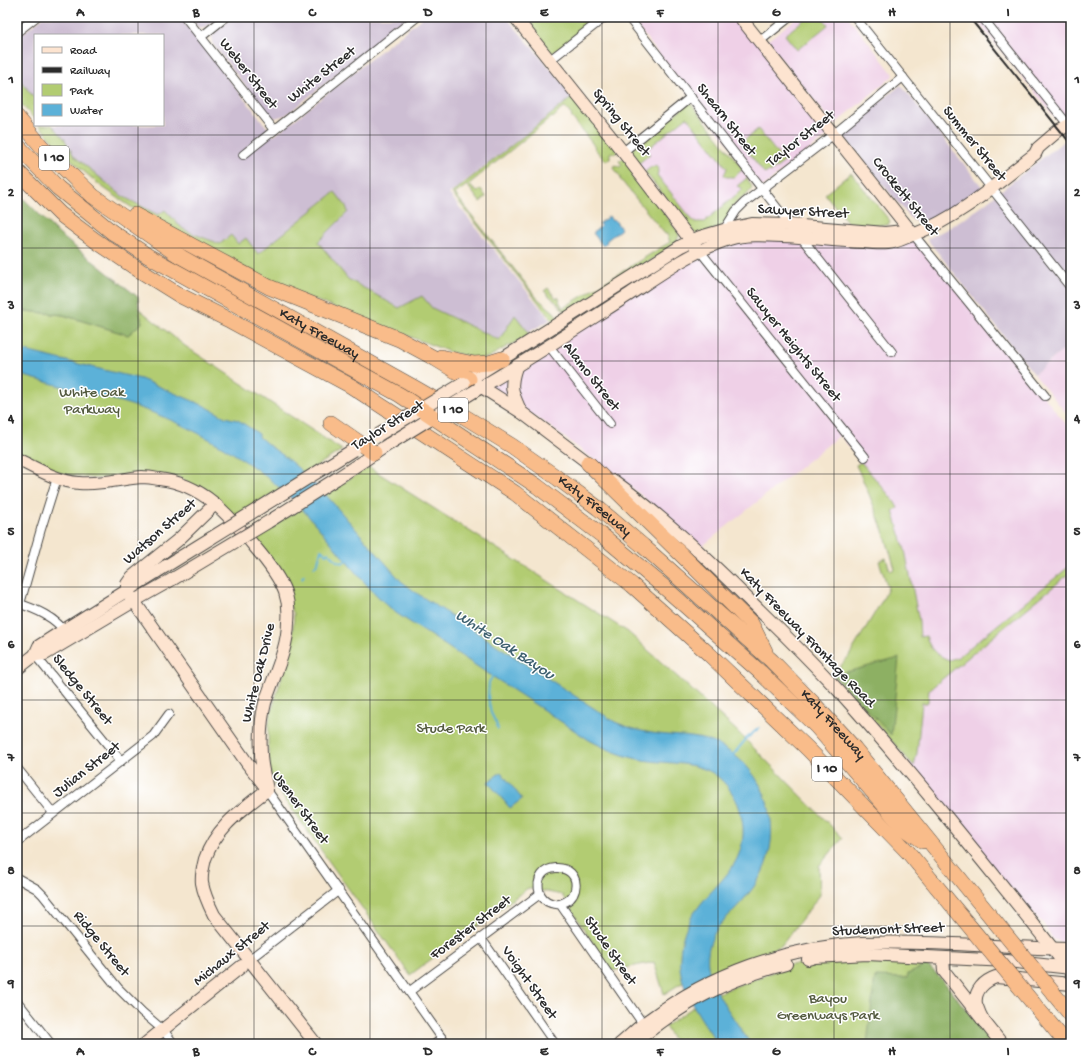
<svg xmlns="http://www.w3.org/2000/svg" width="1088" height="1061" font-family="'Gochi Hand',sans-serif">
<rect width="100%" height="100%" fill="#fff"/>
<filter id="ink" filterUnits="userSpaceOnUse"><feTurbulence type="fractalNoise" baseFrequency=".025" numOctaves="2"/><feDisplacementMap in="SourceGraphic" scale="8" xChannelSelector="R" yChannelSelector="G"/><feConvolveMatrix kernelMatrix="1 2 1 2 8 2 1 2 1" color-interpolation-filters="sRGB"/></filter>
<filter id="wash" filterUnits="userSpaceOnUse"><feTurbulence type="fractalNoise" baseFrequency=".012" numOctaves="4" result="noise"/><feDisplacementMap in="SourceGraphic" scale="16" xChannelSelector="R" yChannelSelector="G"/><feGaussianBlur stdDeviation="0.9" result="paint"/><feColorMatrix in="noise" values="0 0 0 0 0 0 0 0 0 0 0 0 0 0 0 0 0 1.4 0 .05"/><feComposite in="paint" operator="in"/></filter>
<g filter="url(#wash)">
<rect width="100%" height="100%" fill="#f4e6cf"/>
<!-- built -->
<g fill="#efd0e7">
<polygon points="630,17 738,17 831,133 762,187"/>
<polygon points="798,17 848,17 894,75 834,125 767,41"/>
<polygon points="974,17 1071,17 1071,124 1065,130"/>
<polygon points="690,102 741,167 752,187 749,193 740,199 733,206 725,221 694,233 628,152"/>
<polygon points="757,233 914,237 1071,430 1071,943 1060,942 1053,939 1048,932 1044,924 1013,894 908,766 914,699 907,596 886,512 861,462 840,435 700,548 641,495 548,425 481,383 683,254"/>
<polygon points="1071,344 1071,419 1034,374"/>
</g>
<!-- industrial -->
<g fill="#cdbed3">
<polygon points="43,17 180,17 274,136 423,17 506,17 574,96 449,194 550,320 484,357 258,254 238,244 220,244 194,234 183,229 174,221 158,215 122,196 74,156 64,138 52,125 163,125 163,35 35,35 35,99 17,76 17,38"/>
<polygon points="189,17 219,17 207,26 200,29 198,27"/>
<polygon points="233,17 409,17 286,115 275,118 270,116 265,112 212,43 212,37 215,32"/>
<polygon points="901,85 983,188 959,205 941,215 926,222 920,223 912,220 841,133"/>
<polygon points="1064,141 1071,150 1071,344 1034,374 927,239 947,229 967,217 989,200"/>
</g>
<!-- green -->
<g fill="#b2cc72" stroke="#6e7c4e">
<polygon points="540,17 597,17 551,55 529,26"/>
<polygon points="807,17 821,17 828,25 797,50 785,35"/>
<polygon points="17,76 35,99 35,102 33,104 35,107 35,120 17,99"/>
<polygon points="574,96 618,151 614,154 612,152 610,153 610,158 606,161 594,148 595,147 574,120 571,117 572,116 565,107 558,112 558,113 553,118 552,117 469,184 474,190 475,190 477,192 481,189 486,197 480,202 467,185 455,194 537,298 554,312 559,319 554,322 452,193"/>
<polygon points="690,102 743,169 734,177 726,177 724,175 727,168 687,117 645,151 650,154 638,164 628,152"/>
<polygon points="39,125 52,125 64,138 74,156 122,196 158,215 165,210 183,229 194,234 220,244 231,235 238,244 246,238 258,254 335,192 346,206 348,212 318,242 348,279 399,308 422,296 432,308 499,340 515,315 526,329 529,336 508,346 489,357 481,359 450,352 278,286 141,214 101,186 81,169 60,149"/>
<polygon points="758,129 784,162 771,172 769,171 765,174 741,143"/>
<polygon points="624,158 678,232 679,236 674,246 566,313 557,303 544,291 548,288 556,298 558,297 560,300 559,301 563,308 670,242 667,234 665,234 620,179 621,178 614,168 615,165 620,167 622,165 619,161"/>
<path d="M 657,166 L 659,169 L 657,175 L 694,222 L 704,222 L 743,189 L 737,186 L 747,178 L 752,187 C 750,195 739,199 734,205 C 729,211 727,223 720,227 C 713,231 703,232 696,235 L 645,172 L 651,167 Z"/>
<polygon points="851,173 890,221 888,225 849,224 825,194"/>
<polygon points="139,309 185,346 342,450 236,517 179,477 93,478 64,474 49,470 17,454 17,310 63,315 128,335 142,323"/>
<path d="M 861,462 L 894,501 L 898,508 L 893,511 L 905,550 L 919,621 L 920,637 L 926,636 C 931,651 935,654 949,660 L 958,657 L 1071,565 L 1071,572 L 929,690 L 928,702 L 927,703 L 922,703 L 917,753 L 914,766 L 833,675 L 849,656 L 883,599 L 888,588 L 879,561 L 886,558 L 890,571 L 895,569 C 885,533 872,499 856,465 Z"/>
<path d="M 369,467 L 628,632 L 737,731 L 843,838 L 819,866 L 820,895 L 781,946 L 680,984 L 664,994 L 654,962 L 611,971 L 562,895 L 528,888 L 410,975 L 271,780 C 269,759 266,738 270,716 L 292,642 L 294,614 L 254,537 Z"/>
<path d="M 866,959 C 890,961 922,957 939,976 L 994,1044 L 678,1044 L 672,1038 L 666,1028 L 665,1026 L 710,996 L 791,965 L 815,962 Z"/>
</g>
<!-- forest -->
<g fill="#8db064" stroke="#5c6e48">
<polygon points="17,192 60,235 138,297 139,309 142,323 128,335 63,315 17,310"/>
<polygon points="899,658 891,735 835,675"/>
<polygon points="927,965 939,976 989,1038 982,1044 867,1044 875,977 907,978 908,974"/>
</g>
<!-- water -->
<g fill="#5cb1d8" stroke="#446e82">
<polygon points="609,216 612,221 614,219 621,229 606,241 607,242 603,246 593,233 601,226 599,224"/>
<path d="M 17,349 L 141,379 L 205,406 L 225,417 L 238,420 L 259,434 L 259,437 L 271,447 L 284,456 L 297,467 L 326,495 L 401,581 L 418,594 L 615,722 C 627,727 639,731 652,733 C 675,737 692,734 715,743 C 721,746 727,750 733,754 C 770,781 782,832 762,873 C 752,894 733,910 718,927 C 698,959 710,982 728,1010 C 736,1022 743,1033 751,1044 L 718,1044 C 702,1020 677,987 680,957 C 681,939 686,923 697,909 C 717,881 745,867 743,827 C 742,819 741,812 738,804 C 732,791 723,779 711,772 C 690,761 665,764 643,760 C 624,757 606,749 589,740 L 396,613 C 356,580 329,535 292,499 C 248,457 189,424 131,405 C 119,401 106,398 93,395 C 68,388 42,381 17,374 Z"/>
<polygon points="501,772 522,799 510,808 488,782"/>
</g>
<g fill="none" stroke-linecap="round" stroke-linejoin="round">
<!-- stream -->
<g stroke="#5cb1d8" stroke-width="2">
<polyline points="314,567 318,562 321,550 326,554 328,552 337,561 342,563 348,559"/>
<polyline points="302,578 304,575"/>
<polyline points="494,674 489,682 488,697 491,713 496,723 498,729"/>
<polyline points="732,756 747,738 759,728"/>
</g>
</g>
</g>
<g filter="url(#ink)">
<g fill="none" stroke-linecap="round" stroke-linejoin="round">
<defs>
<g id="street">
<polyline points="185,17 274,130"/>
<polyline points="628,17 792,227"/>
<polyline points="855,17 1071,288"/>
<polyline points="982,17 1069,126"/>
<polyline points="17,32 36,17"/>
<polyline points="201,37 226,17"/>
<polyline points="760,41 790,17"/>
<polyline points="550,60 605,17"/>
<polyline points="623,152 691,97"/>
<polyline points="243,155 417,17"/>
<polyline points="724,230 736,211 744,203 834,134 903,77"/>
<polyline points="913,234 1045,396"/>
<polyline points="800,236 892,352"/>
<polyline points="700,251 865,457"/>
<polyline points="549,346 610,424"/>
<path d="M 17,603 C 36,609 55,617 67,634"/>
<polyline points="20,604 41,529 57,478"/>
<polyline points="35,655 121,761"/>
<polyline points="17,768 53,813"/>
<polyline points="267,790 446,1044"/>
<polyline points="17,842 153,736 169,714"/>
<polyline points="17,878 37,889 43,895 118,988 142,1012 163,1030 174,1044"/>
<path d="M 540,894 C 529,860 582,860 575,890 C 573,898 567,902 560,904"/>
<polyline points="481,938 555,1044"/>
<polyline points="246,962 339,890"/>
<path d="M 410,991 L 540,894 C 545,902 551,905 560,904 L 643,1024"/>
<polyline points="17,1001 51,1044"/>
<polyline points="435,1044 442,1038"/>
</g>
<g id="secondary">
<polyline points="515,17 627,157 696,247"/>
<polyline points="740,17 913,234"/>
<path d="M 516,367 C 509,387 512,393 521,412"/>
<polyline points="469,379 521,412 595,468"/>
<polyline points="464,383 681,246 700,237 724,230 752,224 790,225 885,233 903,231 913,234"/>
<path d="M 478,389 C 530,359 580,326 630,294 C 662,273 692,251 729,239 C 746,234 764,235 782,236 C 809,237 836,241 863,242 C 871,243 880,244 888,243 C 899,242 905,237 915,234 C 960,217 997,183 1035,154 L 1038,148 L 1059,130 L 1071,124"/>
<path d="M 17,459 C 35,468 59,482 79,483 C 100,485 120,479 141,477 C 147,477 154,478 159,479 C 203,484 229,515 255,547 C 266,560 279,576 285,592 C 288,601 289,613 288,622 C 288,648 273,678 265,703 C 261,719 260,737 261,754 C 261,766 265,778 267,790"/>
<polyline points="336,479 389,444"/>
<path d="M 614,481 C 662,516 706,557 748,599 C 779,629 809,659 838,690 C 877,733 914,777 950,821 C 991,871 1031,921 1071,972"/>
<polyline points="127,591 247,763 265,786"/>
<polyline points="127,591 127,584 132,577 178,540 215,504"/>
<polyline points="35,655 45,654 134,601 173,579"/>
<polyline points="17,669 35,655 39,646 64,630 166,566"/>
<path d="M 267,790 C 242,810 216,827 205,859 C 203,867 201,875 202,883 C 204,895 209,905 214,915 L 316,1044"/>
<polyline points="943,958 944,971 1002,1044"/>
<polyline points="808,959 815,957 867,954 1007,961 1071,968"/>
<path d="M 984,1022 C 981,1017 978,1010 976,1004 C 974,991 984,981 996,977 L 1071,984"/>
<polyline points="145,1044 242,966"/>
<path d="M 620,1044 C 630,1036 639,1026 650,1019 C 711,974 786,947 862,943 C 932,940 1001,948 1071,949"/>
<path d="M 633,1044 C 655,1026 680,1007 706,994 C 731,981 759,971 786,964"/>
</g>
<g id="highway">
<path id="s1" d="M 17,117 L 42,147 L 93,196 L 181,257 L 415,388 L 465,417 L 512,446 L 556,477 L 598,508 L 643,546 L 772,661 L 813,703 L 854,748 L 938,852"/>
<polyline points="17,171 60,214 96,241 139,270 179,295 227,319 351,386 515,493 632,585 709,654 808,749 908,852"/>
<polyline points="135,215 269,287 399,339 436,359 469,379"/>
<polyline points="441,357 474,364 489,363 502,359"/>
<polyline points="331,423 374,453"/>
<polyline points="588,463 751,623 765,651"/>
<polyline points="604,537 664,587 760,672 817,727 904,828 923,841"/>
<polyline points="1033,1003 1067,1044"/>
</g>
</defs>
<!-- street casing -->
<use href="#street" stroke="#494744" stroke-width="10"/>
<!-- secondary casing -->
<use href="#secondary" stroke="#494744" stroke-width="14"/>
<!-- highway casing -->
<use href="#highway" stroke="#494744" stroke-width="16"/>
<!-- street -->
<use href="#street" stroke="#fff" stroke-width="8"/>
<!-- secondary -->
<use href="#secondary" stroke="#fde4d0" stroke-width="12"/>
<!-- highway -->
<use href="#highway" stroke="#f9bc8a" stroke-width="15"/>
<!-- rail -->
<polyline stroke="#2b2b2b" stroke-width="2" points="969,17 1071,144"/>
<defs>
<g id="secondary-bridge">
<polyline points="378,435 464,383"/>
<polyline points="389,444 478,389"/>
<polyline points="166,566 353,450"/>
<polyline points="173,579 268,522 336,479"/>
</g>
<g id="highway-bridge">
<polyline points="17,145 58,188 112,232 148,256 400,395 537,486 604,537"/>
<polyline points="908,852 1033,1003"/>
<polyline points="938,852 1071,1015"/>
</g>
</defs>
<!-- secondary-bridge casing -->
<use href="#secondary-bridge" stroke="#494744" stroke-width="14" stroke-linecap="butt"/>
<!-- highway-bridge casing -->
<use href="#highway-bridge" stroke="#494744" stroke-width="16" stroke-linecap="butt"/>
<!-- secondary-bridge -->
<use href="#secondary-bridge" stroke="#fde4d0" stroke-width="12"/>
<!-- highway-bridge -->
<use href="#highway-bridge" stroke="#f9bc8a" stroke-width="15"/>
</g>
</g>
<!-- grid -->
<path fill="none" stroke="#2b2b2b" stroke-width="1" stroke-opacity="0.55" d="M 138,17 L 138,35M 254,17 L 254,1044M 370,17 L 370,1044M 486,17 L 486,1044M 602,17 L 602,1044M 718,17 L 718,1044M 834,17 L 834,1044M 950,17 L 950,1044M 138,125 L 138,1044M 17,135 L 1071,135M 17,248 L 1071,248M 17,361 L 1071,361M 17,474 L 1071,474M 17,587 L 1071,587M 17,700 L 1071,700M 17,813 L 1071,813M 17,926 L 1071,926"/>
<g text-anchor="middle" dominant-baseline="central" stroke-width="3" stroke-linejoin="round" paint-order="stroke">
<!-- shield labels -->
<g fill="#fff" stroke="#6b6b6b" stroke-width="1">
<rect x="39" y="146" width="30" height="24" rx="3"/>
<rect x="438" y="398" width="30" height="24" rx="3"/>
<rect x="812" y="757" width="30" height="24" rx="3"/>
</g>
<g font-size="14" font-weight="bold" fill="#2b2b2b">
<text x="54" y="158">I 10</text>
<text x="453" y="410">I 10</text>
<text x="827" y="769">I 10</text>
</g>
<!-- street labels -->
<g font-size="15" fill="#2b2b2b" stroke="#fff">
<text transform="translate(248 74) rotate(52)">Weber Street</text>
<text transform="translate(322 75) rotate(-38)">White Street</text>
<text transform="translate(726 120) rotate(52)">Shearn Street</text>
<text transform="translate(621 123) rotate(51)">Spring Street</text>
<text transform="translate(801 139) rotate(-38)">Taylor Street</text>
<text transform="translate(974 144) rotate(51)">Summer Street</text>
<text transform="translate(905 197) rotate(51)">Crockett Street</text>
<text transform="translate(803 212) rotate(3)">Sawyer Street</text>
<text stroke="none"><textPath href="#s1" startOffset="375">Katy Freeway</textPath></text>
<text transform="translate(793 345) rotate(51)">Sawyer Heights Street</text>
<text transform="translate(591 377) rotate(52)">Alamo Street</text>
<text transform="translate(388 426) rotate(-32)">Taylor Street</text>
<text stroke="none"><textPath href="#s1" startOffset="700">Katy Freeway</textPath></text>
<text transform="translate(160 532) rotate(-41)">Watson Street</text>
<text transform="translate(807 638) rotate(46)">Katy Freeway Frontage Road</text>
<text transform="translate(259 673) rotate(-76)">White Oak Drive</text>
<text transform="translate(82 690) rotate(51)">Sledge Street</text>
<text stroke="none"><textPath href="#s1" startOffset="1024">Katy Freeway</textPath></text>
<text transform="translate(87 770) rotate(-38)">Julian Street</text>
<text transform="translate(300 808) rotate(54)">Usener Street</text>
<text transform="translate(471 928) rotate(-37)">Forester Street</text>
<text transform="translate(888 930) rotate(-2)">Studemont Street</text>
<text transform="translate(101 944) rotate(51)">Ridge Street</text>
<text transform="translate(610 951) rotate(55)">Stude Street</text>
<text transform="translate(232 954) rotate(-39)">Michaux Street</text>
<text transform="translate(529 983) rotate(55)">Voight Street</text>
</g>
<!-- park labels -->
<g font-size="15" fill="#545b40" stroke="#fff">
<text x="92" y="393">White Oak<tspan x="92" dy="17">Parkway</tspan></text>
<text x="451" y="729">Stude Park</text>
<text x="828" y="999">Bayou<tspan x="828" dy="17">Greenways Park</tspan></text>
</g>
<!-- water labels -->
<g font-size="16" font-style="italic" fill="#3f6170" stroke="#fff">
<text transform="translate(504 646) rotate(33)">White Oak Bayou</text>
</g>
</g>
<!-- margin -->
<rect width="1088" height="1061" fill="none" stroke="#fff" stroke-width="44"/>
<!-- legend -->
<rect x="34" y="34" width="130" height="92" fill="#ffffff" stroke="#aaaaaa"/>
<rect x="42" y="47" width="20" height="6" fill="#fde4d0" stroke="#aaaaaa"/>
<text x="70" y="54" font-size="12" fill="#2b2b2b">Road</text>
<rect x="42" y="67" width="20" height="6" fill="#2b2b2b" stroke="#aaaaaa"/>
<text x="70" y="74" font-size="12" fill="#2b2b2b">Railway</text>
<rect x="42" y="84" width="20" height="12" fill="#b2cc72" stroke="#aaaaaa"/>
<text x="70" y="94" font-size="12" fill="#2b2b2b">Park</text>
<rect x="42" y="104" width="20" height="12" fill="#5cb1d8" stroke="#aaaaaa"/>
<text x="70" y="114" font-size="12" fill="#2b2b2b">Water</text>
<rect x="22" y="22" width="1044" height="1017" fill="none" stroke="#2b2b2b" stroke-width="1.5"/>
<g font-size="13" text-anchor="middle" font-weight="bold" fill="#2b2b2b">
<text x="80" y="16">A</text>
<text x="196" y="16">B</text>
<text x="312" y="16">C</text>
<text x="428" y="16">D</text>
<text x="544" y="16">E</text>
<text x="660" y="16">F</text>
<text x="776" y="16">G</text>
<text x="892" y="16">H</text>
<text x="1008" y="16">I</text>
<text x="11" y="83">1</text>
<text x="1077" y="83">1</text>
<text x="11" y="196">2</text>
<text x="1077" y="196">2</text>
<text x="11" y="309">3</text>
<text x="1077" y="309">3</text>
<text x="11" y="422">4</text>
<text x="1077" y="422">4</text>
<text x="11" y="535">5</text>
<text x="1077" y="535">5</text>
<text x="11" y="648">6</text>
<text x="1077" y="648">6</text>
<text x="11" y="761">7</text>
<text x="1077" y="761">7</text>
<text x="11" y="874">8</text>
<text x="1077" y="874">8</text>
<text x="11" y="987">9</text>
<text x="1077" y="987">9</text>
<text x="80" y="1055">A</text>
<text x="196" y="1055">B</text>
<text x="312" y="1055">C</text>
<text x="428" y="1055">D</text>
<text x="544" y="1055">E</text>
<text x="660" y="1055">F</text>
<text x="776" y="1055">G</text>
<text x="892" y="1055">H</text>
<text x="1008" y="1055">I</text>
</g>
</svg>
